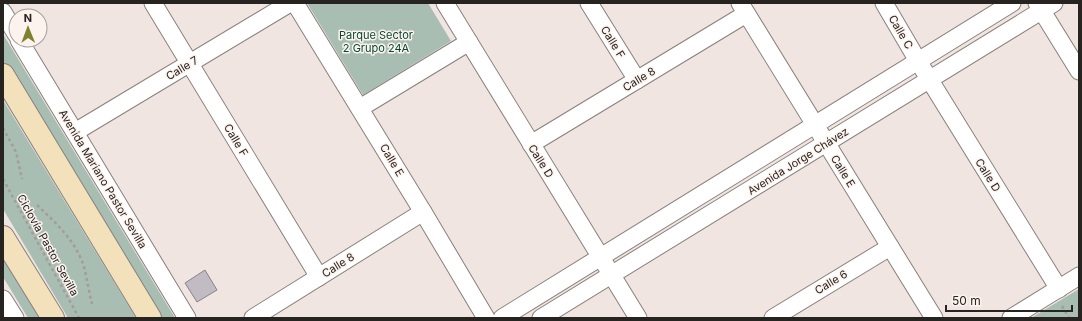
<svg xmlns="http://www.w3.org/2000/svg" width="1082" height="321" font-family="Inter,sans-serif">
<rect width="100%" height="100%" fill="#f0e5e1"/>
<!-- green -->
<g fill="#a9beb3">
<polygon points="307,3 428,3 451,41 363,95"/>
<polygon points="3,34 175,318 159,318 3,64"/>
<polygon points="3,100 136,318 68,318 3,209"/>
<polygon points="3,252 44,318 28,318 3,277"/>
<polygon points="1079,289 1079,318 1031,318"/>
</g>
<!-- building -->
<polygon fill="#c1bcc4" stroke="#87828a" points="205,270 217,290 197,302 185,283"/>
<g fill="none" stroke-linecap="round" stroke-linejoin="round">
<defs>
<g id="street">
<polyline points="153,3 319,277"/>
<polyline points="295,3 423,212 486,318"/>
<polyline points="445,3 638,318"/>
<polyline points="589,3 637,80"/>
<polyline points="740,3 934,318"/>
<polyline points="884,3 918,61 1059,289"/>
<polyline points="1037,3 1079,71"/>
<polyline points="3,12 16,34"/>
<polyline points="19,40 187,318"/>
<polyline points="360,108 469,42"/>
<polyline points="75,132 290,3"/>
<polyline points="531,144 746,14"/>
<polyline points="3,299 15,318"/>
<polyline points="253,318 423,212"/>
<polyline points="502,318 1012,3"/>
<polyline points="541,318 1054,3"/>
<polyline points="773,318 890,247"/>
<polyline points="1011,318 1079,276"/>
</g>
<g id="secondary">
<polyline points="3,75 150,318"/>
<polyline points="3,237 53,318"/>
</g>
</defs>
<!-- street casing -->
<use href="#street" stroke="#89807d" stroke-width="19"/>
<!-- secondary casing -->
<use href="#secondary" stroke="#89807d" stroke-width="24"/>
<!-- path -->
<g stroke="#a49c98" stroke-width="2.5" stroke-dasharray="3 3" stroke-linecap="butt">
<polyline points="3,128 16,152 22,179"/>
<polyline points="3,179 79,318"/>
<path d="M 37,205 C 56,223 76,241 84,267 C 87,279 89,292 92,304"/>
<polyline points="1062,306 1069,318"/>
</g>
<!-- street -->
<use href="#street" stroke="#fff" stroke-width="17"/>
<!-- secondary -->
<use href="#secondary" stroke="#f3e1bc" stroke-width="22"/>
</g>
<g text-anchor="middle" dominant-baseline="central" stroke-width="3" stroke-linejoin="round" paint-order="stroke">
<!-- street labels -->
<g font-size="11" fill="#272321" stroke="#fdf3ee">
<text transform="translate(901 32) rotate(60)">Calle C</text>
<text transform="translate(613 42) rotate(58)">Calle F</text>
<text transform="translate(182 68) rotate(-31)">Calle 7</text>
<text transform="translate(639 79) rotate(-31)">Calle 8</text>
<text transform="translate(236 140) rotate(59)">Calle F</text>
<text transform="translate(392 160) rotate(59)">Calle E</text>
<text transform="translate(541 161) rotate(58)">Calle D</text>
<text transform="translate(798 161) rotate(-32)">Avenida Jorge Chávez</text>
<text transform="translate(843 171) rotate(58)">Calle E</text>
<text transform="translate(988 175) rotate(58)">Calle D</text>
<text transform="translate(103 179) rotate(59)">Avenida Mariano Pastor Sevilla</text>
<text transform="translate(48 245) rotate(61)">Ciclovía Pastor Sevilla</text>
<text transform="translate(338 265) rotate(-32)">Calle 8</text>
<text transform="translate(831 282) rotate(-31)">Calle 6</text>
</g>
<!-- park labels -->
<g font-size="11" fill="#044831" stroke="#fdf3ee">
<text x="376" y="35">Parque Sector<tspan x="376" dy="13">2 Grupo 24A</tspan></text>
</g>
</g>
<!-- border -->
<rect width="1082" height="321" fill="none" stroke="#272321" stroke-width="8"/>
<!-- north arrow -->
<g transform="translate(28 28) rotate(359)"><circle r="19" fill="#fdf3ee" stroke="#a7a09c"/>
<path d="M0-3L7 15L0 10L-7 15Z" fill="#7c822d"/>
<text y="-6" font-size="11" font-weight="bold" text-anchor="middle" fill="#272321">N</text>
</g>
<!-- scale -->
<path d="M946 305v6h126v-6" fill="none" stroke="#272321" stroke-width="2"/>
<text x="952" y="305" font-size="12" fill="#272321" stroke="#fdf3ee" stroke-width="3" paint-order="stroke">50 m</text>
</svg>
